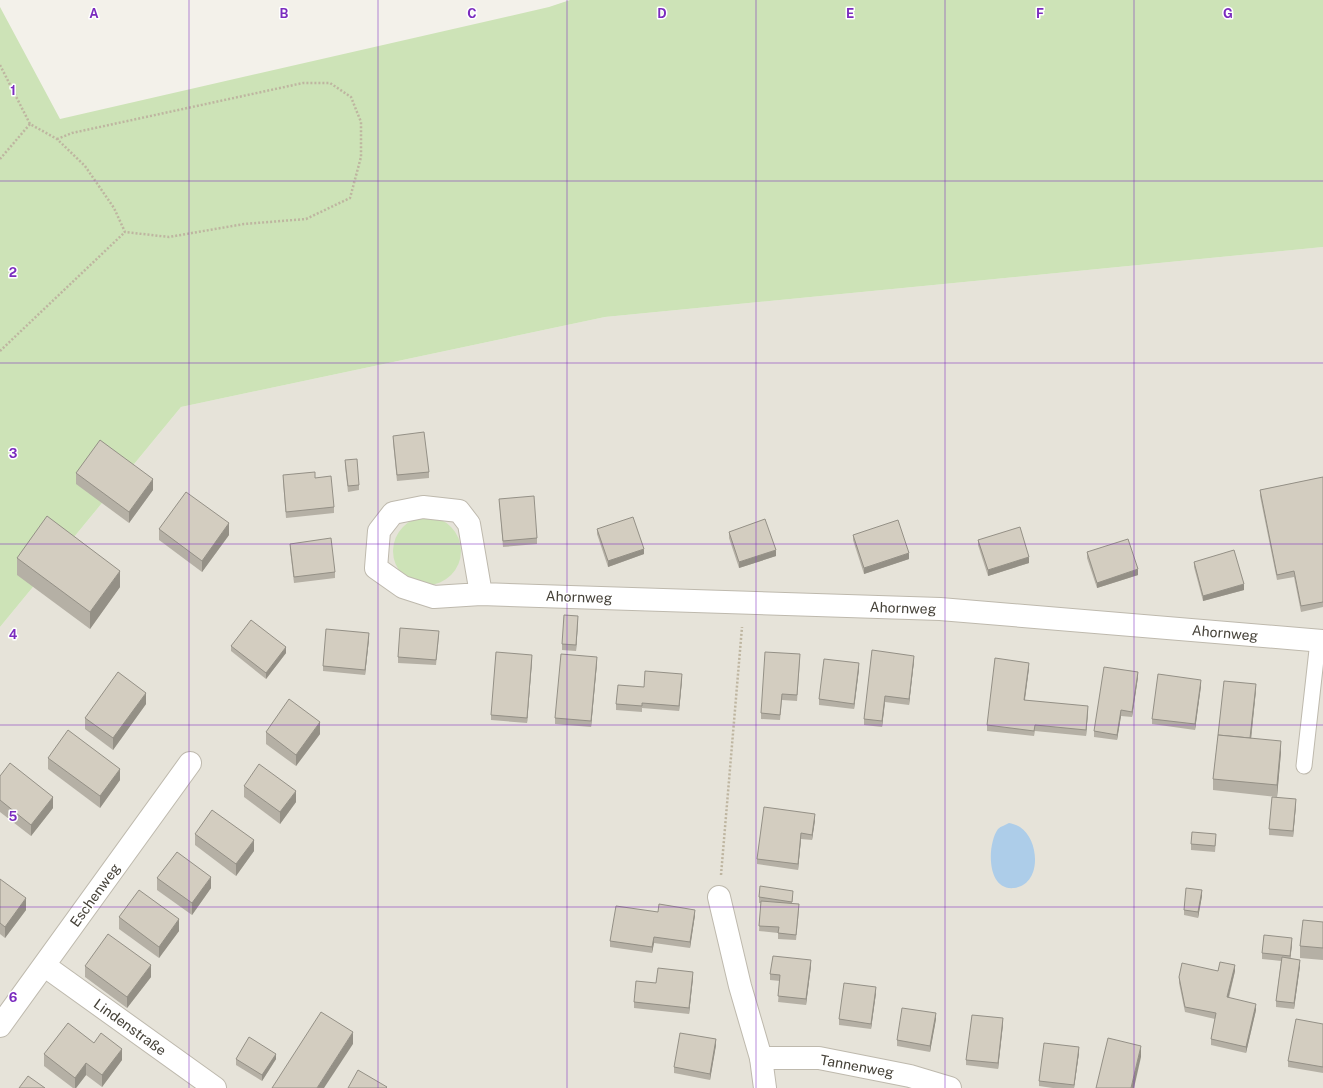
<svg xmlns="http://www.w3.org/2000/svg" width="1323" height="1088" font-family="'Public Sans',sans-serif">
<rect width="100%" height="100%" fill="#f3f1ea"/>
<!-- residential -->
<polygon fill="#e6e3d9" points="1323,247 1323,1088 0,1088 0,627 181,407 605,317"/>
<!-- green -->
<g fill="#cde3b7">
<polygon points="570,0 1323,0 1323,247 605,317 181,407 0,627 0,7 60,119 549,7"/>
<circle cx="427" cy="551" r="34"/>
</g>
<!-- water -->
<path fill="#adcde9" d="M 1009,823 C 1013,824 1017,825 1020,827 C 1040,840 1042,885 1014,888 C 986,891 987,844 998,829 C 1001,826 1006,825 1009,823 Z"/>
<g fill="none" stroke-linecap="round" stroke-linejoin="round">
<defs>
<polyline id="lane" points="1304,766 1318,641"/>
<g id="street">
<polyline points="481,594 469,524 459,511 423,507 393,513 379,531 376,568 403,587 434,597 481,594 940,609 1323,641"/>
<polyline points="719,897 740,986 761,1058 765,1088"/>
<polyline points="45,966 215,1088"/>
<polyline points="0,1026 190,763"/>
<polyline points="761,1058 819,1058 910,1076 950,1088"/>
</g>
</defs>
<!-- lane casing -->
<use href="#lane" stroke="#beb9ad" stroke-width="17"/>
<!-- street casing -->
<use href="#street" stroke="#beb9ad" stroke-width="24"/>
<!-- path -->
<g stroke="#beb5a0" stroke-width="2.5" stroke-dasharray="2 2" stroke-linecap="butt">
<polyline points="0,65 30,124 57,139 85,166 114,208 125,232 169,237 244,224 306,219 350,198 361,157 361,122 351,97 330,83 303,83 72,133 57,139"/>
<polyline points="0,159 30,124"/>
<polyline points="0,351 125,232"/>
<polyline points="721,875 742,627"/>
</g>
<!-- lane -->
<use href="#lane" stroke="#fff" stroke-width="15"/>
<!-- street -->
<use href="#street" stroke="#fff" stroke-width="22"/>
</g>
<!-- wall -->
<g fill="#b5b0a5">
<polygon points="393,436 429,472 429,478 397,481 393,442"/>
<polygon points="345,460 359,485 359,490 348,492 345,466"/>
<polygon points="76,473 153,490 129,523 76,484"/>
<polygon points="283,475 315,478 334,507 334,513 286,518 283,481"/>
<polygon points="1323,477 1323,607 1301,612 1294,577 1277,580 1260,496 1260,490"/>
<polygon points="499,499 537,538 537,544 503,547"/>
<polygon points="159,529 229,535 202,572 159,540"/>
<polygon points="597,529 644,554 608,567 597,534"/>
<polygon points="729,532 776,556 739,568 729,538"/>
<polygon points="853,535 909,559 864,574 853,540"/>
<polygon points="978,540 1029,563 988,576 978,545"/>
<polygon points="290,544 335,572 335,578 294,583 290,549"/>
<polygon points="1087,552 1138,575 1097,588 1087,558"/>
<polygon points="17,558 120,587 90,629 17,575"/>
<polygon points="1194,562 1244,590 1203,601 1194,567"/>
<polygon points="578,622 576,651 562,650 562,644"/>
<polygon points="439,636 436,665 398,663 398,657"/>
<polygon points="369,639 365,675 323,671 323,666"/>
<polygon points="231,646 286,653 266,679 231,651"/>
<polygon points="800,660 797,701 782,700 780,720 761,719 761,713"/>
<polygon points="532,661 527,723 491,720 491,715"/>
<polygon points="914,661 909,705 885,702 882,727 864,725 864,719"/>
<polygon points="597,663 591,727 555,724 555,718"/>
<polygon points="1029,668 1025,700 1088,712 1086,736 1035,731 1034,736 987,731 987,725"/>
<polygon points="859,669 854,709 819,705 819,699"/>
<polygon points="1138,677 1132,717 1121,716 1117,740 1094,737 1094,731"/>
<polygon points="682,680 679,711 642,708 642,712 616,710 616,704 644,687"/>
<polygon points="1201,686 1195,730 1152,724 1152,719"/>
<polygon points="1256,690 1251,738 1281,752 1277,797 1213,790 1213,779 1218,735"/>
<polygon points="146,704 113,750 85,729 85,718"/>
<polygon points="266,732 320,734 296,766 266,744"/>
<polygon points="48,758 120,780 100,808 48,769"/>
<polygon points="0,776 53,808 31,836 0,812"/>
<polygon points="244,786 296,802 280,824 244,797"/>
<polygon points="1296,805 1293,837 1269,835 1269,829"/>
<polygon points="815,820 812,840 801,839 798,870 757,864 757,859"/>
<polygon points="195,834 254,851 236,876 195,845"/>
<polygon points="1216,840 1215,852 1191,850 1191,844"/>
<polygon points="157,878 211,888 192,915 157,890"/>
<polygon points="0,879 26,910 5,938 0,934"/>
<polygon points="1202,896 1198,918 1184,915 1184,910"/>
<polygon points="759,897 793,897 792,903 799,910 796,940 778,939 778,933 759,931 761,903 759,903"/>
<polygon points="658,912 695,915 690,948 654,943 652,953 610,947 610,941"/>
<polygon points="119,917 179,931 159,958 119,929"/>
<polygon points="1323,922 1323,960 1300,958 1300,946"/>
<polygon points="1292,944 1290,959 1300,966 1294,1009 1276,1007 1276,1001 1281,961 1262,959 1262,953"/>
<polygon points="85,966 151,977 127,1008 85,977"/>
<polygon points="811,966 806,1005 778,1002 780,981 770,980 770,974"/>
<polygon points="1218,971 1235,971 1229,998 1256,1010 1246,1053 1211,1045 1211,1039 1215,1019 1185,1012 1179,983 1179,977"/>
<polygon points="693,978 689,1014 634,1008 634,1002 656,983"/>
<polygon points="876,993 871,1029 839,1025 839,1019"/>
<polygon points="936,1019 930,1052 897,1046 897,1040"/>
<polygon points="1003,1024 998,1069 966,1065 966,1060"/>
<polygon points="1323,1024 1323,1073 1288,1067 1288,1061"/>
<polygon points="94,1043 122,1060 102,1087 86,1075 76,1088 73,1088 44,1066 44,1054"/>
<polygon points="716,1045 710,1080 674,1073 674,1067"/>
<polygon points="1079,1053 1074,1088 1053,1088 1039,1086 1039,1081"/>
<polygon points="236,1059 276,1059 262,1081 236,1065"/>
</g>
<!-- shaded-wall -->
<g fill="#949086">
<polygon points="153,479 153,490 129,523 129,512"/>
<polygon points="229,523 229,535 202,572 202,561"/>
<polygon points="644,549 644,554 608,567 608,561"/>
<polygon points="776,550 776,556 739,568 739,562"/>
<polygon points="909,553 909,559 864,574 864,568"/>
<polygon points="1029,557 1029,563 988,576 988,570"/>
<polygon points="1138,569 1138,575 1097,588 1097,583"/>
<polygon points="120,571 120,587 90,629 90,612"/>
<polygon points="1244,584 1244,590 1203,601 1203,596"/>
<polygon points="578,616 578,622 576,651 576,645"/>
<polygon points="369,633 369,639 365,675 365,670"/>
<polygon points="286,647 286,653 266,679 266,673"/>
<polygon points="532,655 532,661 527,723 527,718"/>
<polygon points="914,656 914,661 909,705 909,699"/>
<polygon points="597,657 597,663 591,727 591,721"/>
<polygon points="859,663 859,669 854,709 854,704"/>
<polygon points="1029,663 1029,668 1024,705 1024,700"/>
<polygon points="1138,672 1138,677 1132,717 1132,712"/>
<polygon points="682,674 682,680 679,711 679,706"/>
<polygon points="1201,680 1201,686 1195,730 1195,724"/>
<polygon points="1256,684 1256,690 1250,749 1250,743"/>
<polygon points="146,693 146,704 113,750 113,738"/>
<polygon points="885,696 885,702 882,727 882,721"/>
<polygon points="1088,706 1088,712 1086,736 1086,730"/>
<polygon points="1121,710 1121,716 1117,740 1117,735"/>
<polygon points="320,722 320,734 296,766 296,755"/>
<polygon points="1281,741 1281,752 1277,797 1277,785"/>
<polygon points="120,769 120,780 100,808 100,796"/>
<polygon points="296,791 296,802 280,824 280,812"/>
<polygon points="53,797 53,808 31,836 31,825"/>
<polygon points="1296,799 1296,805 1293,837 1293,831"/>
<polygon points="815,814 815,820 812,840 812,835"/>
<polygon points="801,833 801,839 798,870 798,864"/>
<polygon points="254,840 254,851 236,876 236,864"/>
<polygon points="211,877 211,888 192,915 192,903"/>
<polygon points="1202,890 1202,896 1198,918 1198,912"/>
<polygon points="26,898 26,910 5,938 5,927"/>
<polygon points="695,910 695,915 690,948 690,942"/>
<polygon points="179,919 179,931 159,958 159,947"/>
<polygon points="654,937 654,943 652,953 652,947"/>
<polygon points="1292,938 1292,944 1290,962 1290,956"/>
<polygon points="811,960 811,966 806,1005 806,999"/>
<polygon points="1300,960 1300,966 1294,1009 1294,1003"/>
<polygon points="151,965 151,977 127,1008 127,997"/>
<polygon points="1235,965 1235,971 1227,1003 1227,997"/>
<polygon points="693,972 693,978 689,1014 689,1008"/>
<polygon points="876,987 876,993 871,1029 871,1024"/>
<polygon points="1256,1004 1256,1010 1246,1053 1246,1047"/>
<polygon points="936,1013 936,1019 930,1052 930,1046"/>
<polygon points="1003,1018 1003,1024 998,1069 998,1063"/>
<polygon points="353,1032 353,1044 324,1088 317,1088"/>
<polygon points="716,1039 716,1045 710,1080 710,1074"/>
<polygon points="1141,1046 1141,1057 1134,1088 1131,1088"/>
<polygon points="1079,1047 1079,1053 1074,1088 1074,1085"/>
<polygon points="122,1049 122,1060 102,1087 102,1075"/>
<polygon points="276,1054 276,1059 262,1081 262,1075"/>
<polygon points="86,1063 86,1075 76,1088 75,1088 75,1078"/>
</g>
<!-- building -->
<g fill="#d3cdc0" stroke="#949086">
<polygon points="424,432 429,472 397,475 393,436"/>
<polygon points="100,440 153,479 129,512 76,473"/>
<polygon points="357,459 359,485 348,486 345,460"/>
<polygon points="315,472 315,478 331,476 334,507 286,512 283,475"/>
<polygon points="1323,477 1323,602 1301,606 1294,571 1277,575 1260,490"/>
<polygon points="186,492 229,523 202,561 159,529"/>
<polygon points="534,496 537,538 503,541 499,499"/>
<polygon points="47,516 120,571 90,612 17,558"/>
<polygon points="633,517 644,549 608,561 597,529"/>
<polygon points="765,519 776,550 739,562 729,532"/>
<polygon points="898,520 909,553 864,568 853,535"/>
<polygon points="1020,527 1029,557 988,570 978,540"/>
<polygon points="331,538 335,572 294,577 290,544"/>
<polygon points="1128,539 1138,569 1097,583 1087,552"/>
<polygon points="1234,550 1244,584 1203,596 1194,562"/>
<polygon points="564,615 578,616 576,645 562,644"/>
<polygon points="251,620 286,647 266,673 231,646"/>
<polygon points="400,628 439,631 436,660 398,657"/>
<polygon points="326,629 369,633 365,670 323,666"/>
<polygon points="872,650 914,656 909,699 885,696 882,721 864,719"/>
<polygon points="496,652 532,655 527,718 491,715"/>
<polygon points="765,652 800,654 797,695 782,694 780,715 761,713"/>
<polygon points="561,654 597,657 591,721 555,718"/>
<polygon points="995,658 1029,663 1024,700 1088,706 1086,730 1035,725 1034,731 987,725"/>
<polygon points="824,659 859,663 854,704 819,699"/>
<polygon points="1104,667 1138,672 1132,712 1121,710 1117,735 1094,731"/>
<polygon points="645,671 682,674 679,706 642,703 642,706 616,704 618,685 644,687"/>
<polygon points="118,672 146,693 113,738 85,718"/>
<polygon points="1158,674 1201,680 1195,724 1152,719"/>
<polygon points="1224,681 1256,684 1250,738 1218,735"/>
<polygon points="289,699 320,722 296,755 266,732"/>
<polygon points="68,730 120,769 100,796 48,758"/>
<polygon points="1218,735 1281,741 1277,785 1213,779"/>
<polygon points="10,763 53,797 31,825 0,800 0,776"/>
<polygon points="259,764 296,791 280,812 244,786"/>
<polygon points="1272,797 1296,799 1293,831 1269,829"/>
<polygon points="764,807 815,814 812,835 801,833 798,864 757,859"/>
<polygon points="212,810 254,840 236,864 195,834"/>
<polygon points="1192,832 1216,834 1215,846 1191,844"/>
<polygon points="177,852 211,877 192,903 157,878"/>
<polygon points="0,879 26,898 5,927 0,923"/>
<polygon points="760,886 793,891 792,902 759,897"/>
<polygon points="1186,888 1202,890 1198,912 1184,910"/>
<polygon points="139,890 179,919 159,947 119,917"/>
<polygon points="761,901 799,904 796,935 778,933 779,927 759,926"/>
<polygon points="659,904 695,910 690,942 654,937 652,947 610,941 616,906 658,912"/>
<polygon points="1303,920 1323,922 1323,948 1300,946"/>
<polygon points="108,934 151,965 127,997 85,966"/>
<polygon points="1264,935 1292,938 1290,956 1262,953"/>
<polygon points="773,956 811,960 806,999 778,996 780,975 770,974"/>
<polygon points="1282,957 1300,960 1294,1003 1276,1001"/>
<polygon points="1220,962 1235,965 1227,997 1256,1004 1246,1047 1211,1039 1216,1013 1185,1007 1179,977 1182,963 1218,971"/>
<polygon points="658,968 693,972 689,1008 634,1002 636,981 656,983"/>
<polygon points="844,983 876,987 871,1024 839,1019"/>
<polygon points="902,1008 936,1013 930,1046 897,1040"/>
<polygon points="321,1012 353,1032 317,1088 272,1088"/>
<polygon points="972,1015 1003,1018 998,1063 966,1060"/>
<polygon points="1296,1019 1323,1024 1323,1067 1288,1061"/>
<polygon points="68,1023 94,1043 101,1033 122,1049 102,1075 86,1063 75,1078 44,1054"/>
<polygon points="680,1033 716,1039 710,1074 674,1067"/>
<polygon points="249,1037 276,1054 262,1075 236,1059"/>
<polygon points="1108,1038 1141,1046 1131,1088 1096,1088"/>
<polygon points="1044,1043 1079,1047 1074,1085 1039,1081"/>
<polygon points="358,1070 387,1087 386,1088 348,1088"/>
<polygon points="28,1076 45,1088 19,1088"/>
</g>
<!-- grid -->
<path fill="none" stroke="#7b2cbf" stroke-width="1" stroke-opacity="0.55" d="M 189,0 L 189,1088M 378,0 L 378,1088M 567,0 L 567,1088M 756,0 L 756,1088M 945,0 L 945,1088M 1134,0 L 1134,1088M 0,181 L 1323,181M 0,363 L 1323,363M 0,544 L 1323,544M 0,725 L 1323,725M 0,907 L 1323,907"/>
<g text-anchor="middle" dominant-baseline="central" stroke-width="3" stroke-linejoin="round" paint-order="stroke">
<!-- street labels -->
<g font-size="14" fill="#464239" stroke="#fff">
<text transform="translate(579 597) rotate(2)">Ahornweg</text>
<text transform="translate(903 608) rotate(2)">Ahornweg</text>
<text transform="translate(1225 633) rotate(5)">Ahornweg</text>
<text transform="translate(95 895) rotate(-54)">Eschenweg</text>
<text transform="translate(130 1027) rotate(36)">Lindenstraße</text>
<text transform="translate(857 1066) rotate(10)">Tannenweg</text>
</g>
</g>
<g font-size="13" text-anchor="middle" font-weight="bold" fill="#7b2cbf" stroke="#fff" stroke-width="3" stroke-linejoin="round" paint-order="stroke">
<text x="94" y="18">A</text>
<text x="284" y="18">B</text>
<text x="472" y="18">C</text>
<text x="662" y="18">D</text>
<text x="850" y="18">E</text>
<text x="1040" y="18">F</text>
<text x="1228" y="18">G</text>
<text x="13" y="95">1</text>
<text x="13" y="277">2</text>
<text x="13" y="458">3</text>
<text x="13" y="639">4</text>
<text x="13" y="821">5</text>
<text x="13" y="1002">6</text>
</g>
</svg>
